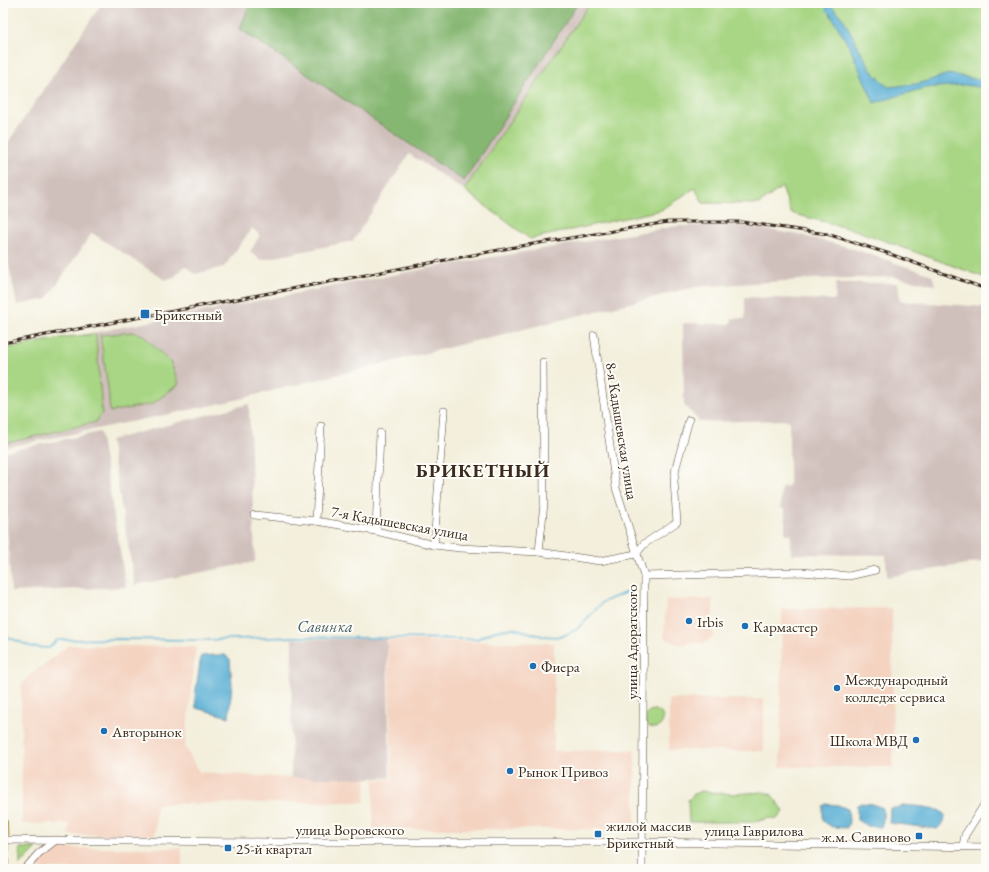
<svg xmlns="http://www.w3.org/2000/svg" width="989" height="872" font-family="'EB Garamond',serif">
<rect width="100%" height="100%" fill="#fdfcf7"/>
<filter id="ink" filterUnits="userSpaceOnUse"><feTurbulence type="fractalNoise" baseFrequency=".025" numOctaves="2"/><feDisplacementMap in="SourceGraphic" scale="8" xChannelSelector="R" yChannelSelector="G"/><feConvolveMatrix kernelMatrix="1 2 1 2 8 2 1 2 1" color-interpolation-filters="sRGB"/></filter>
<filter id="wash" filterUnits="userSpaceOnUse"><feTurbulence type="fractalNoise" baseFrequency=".012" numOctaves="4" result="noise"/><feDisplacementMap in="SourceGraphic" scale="16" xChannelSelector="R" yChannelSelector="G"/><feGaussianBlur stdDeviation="0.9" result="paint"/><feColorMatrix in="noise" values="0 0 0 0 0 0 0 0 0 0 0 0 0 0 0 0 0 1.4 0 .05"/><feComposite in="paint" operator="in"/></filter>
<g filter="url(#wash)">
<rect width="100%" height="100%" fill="#f3efdc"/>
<!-- built -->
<g fill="#f4d3c1">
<polygon points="713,599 713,636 705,643 678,644 664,638 666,600"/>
<polygon points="892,608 893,767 780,767 782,609"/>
<polygon points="388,640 554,643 554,751 635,750 635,829 373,829 374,780 392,779"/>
<polygon points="69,645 196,647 185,747 199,772 291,778 367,778 364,802 156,804 155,835 69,835 69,824 22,824 21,685 29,676"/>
<polygon points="669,699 764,699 764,751 669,750"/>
<polygon points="56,848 182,848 182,869 28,869 38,857 46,851"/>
</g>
<!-- industrial -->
<g fill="#d0c0bc">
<polygon points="102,3 590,3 464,190 409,154 353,241 261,260 250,252 260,235 252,228 224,267 195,274 185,266 174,277 165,280 92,233 47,299 17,305 3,238 3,150"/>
<polygon points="739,225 800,235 844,246 932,275 935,285 894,277 814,279 695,287 223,403 3,448 3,350 429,268 678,226"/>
<polygon points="836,283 898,283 900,301 986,307 986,561 887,577 886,555 791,554 791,534 785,534 785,509 781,508 781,487 789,486 789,420 700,422 684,405 683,323 731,324 732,318 745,319 745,297 835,300"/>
<polygon points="249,404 255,562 135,585 110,440"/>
<polygon points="100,432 126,587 11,592 3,452"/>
<polygon points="292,639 387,639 390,778 291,778"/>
</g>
<!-- green -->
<g fill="#a8d684" stroke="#728051">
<polygon points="590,3 986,3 986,278 855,230 791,213 782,187 759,204 703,203 695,188 661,210 530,239 464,190"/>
<polygon points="133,332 143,335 171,363 179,384 152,404 110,412 108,387 100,335"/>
<polygon points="96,334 102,413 96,422 3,444 3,349 66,337"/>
<circle cx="654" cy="719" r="9"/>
<polygon points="701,791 732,794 763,792 771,794 784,811 777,819 769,818 755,822 689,822 688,800 694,794"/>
<polygon points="20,848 37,848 20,865"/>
</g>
<!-- forest -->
<polygon fill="#86b772" stroke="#607048" points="250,3 578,3 464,181 240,29"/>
<!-- water -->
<g fill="#57aed4" stroke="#496c79">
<polygon points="829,3 833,3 831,5 844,20 871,70 888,87 917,84 949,74 981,80 986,79 986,88 964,85 925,88 874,103 850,48 826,7"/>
<polygon points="213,655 225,655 230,659 232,684 229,717 196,708 195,696 201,656"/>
<polygon points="861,803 872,804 883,808 883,821 881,827 867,826 857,820 857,805"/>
<polygon points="826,804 838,805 848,809 849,822 847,828 832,827 823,821 823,806"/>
<path d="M 905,805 C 916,807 964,806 937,829 L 889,823 L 890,808 L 898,808 Z"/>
</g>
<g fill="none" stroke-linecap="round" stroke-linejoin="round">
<!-- stream -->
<g stroke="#57aed4" stroke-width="1.5">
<polyline points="829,3 826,10 830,12"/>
<polyline points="3,635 32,647 49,648 57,640 115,639 200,640 296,637 477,639 495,631 513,628 542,636 561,637 577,629 603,602 634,589"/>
</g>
</g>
</g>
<g filter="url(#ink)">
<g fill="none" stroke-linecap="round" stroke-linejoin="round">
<defs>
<g id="minor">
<polyline points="594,335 616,488 644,576 642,869"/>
<polyline points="254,515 316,521 376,531 434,545 460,548 539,552 600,561 636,554 644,544 677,522 674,481 676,467 689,420"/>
<polyline points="316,521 321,426"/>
<polyline points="376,531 380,433"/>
<polyline points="434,545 444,411"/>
<polyline points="539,552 544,503 543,362"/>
<polyline points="644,576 801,572 849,576 875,570"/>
<polyline points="3,840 270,842 643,842 986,847"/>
<polyline points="963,846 965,835 986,802"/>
<polyline points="25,869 39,853 56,840"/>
</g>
<polyline id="major" points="3,823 4,869"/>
</defs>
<!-- minor casing -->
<use href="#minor" stroke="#57483a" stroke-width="8"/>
<!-- major casing -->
<use href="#major" stroke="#57483a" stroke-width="10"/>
<!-- minor -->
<use href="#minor" stroke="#fff" stroke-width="7"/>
<!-- major -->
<use href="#major" stroke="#f2c36a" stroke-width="9"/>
<defs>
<polyline id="rail" points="3,343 515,247 668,222 742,222 827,234 890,254 986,289"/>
</defs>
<!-- rail casing -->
<use href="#rail" stroke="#3b2a1e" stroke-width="3"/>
<!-- rail -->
<use href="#rail" stroke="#fdfcf7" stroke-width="1.5" stroke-dasharray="4.5" stroke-linecap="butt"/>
</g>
</g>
<!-- markers -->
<g fill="#1f6fb2" stroke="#fdfcf7" stroke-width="1.5">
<rect x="140" y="309" width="10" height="10" rx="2"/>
<circle cx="689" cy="621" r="4"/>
<circle cx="745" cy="626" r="4"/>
<circle cx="533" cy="666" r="4"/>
<circle cx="837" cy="688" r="4"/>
<circle cx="104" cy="731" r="4"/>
<circle cx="916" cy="740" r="4"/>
<circle cx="510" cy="771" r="4"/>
<rect x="594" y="830" width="8" height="8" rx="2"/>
<rect x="915" y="832" width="8" height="8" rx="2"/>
<rect x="224" y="844" width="8" height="8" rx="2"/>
</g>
<g text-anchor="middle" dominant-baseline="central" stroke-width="4" stroke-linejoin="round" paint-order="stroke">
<!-- poi labels -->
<g font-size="15" fill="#3b2a1e" stroke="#fdfcf7" text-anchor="start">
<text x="154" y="314">Брикетный</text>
<text x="697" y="621">Irbis</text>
<text x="753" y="626">Кармастер</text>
<text x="541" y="666">Фиера</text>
<text x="845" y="679">Международный<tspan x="845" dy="17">колледж сервиса</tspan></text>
<text x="112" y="731">Авторынок</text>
<text x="908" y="740" text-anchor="end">Школа МВД</text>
<text x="518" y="771">Рынок Привоз</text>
<text x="606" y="825">жилой массив<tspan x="606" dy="17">Брикетный</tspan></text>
<text x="911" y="836" text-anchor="end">ж.м. Савиново</text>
<text x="236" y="848">25-й квартал</text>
</g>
<!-- street labels -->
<g font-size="15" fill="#3b2a1e" stroke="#fdfcf7">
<text transform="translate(622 431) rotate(81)">8-я Кадышевская улица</text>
<text transform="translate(400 523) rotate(10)">7-я Кадышевская улица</text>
<text transform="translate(631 642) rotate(-90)">улица Адоратского</text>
<text x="350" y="829">улица Воровского</text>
<text x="754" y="830">улица Гаврилова</text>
</g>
<!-- water labels -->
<g font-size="16" font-style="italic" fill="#465f67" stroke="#fdfcf7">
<text x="325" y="626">Савинка</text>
</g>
<!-- district labels -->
<g font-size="19" font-weight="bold" letter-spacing="1" fill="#3b2a1e" stroke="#fdfcf7">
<text x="483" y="470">БРИКЕТНЫЙ</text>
</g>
</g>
<!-- margin -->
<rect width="989" height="872" fill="none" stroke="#fdfcf7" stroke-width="16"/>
</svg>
